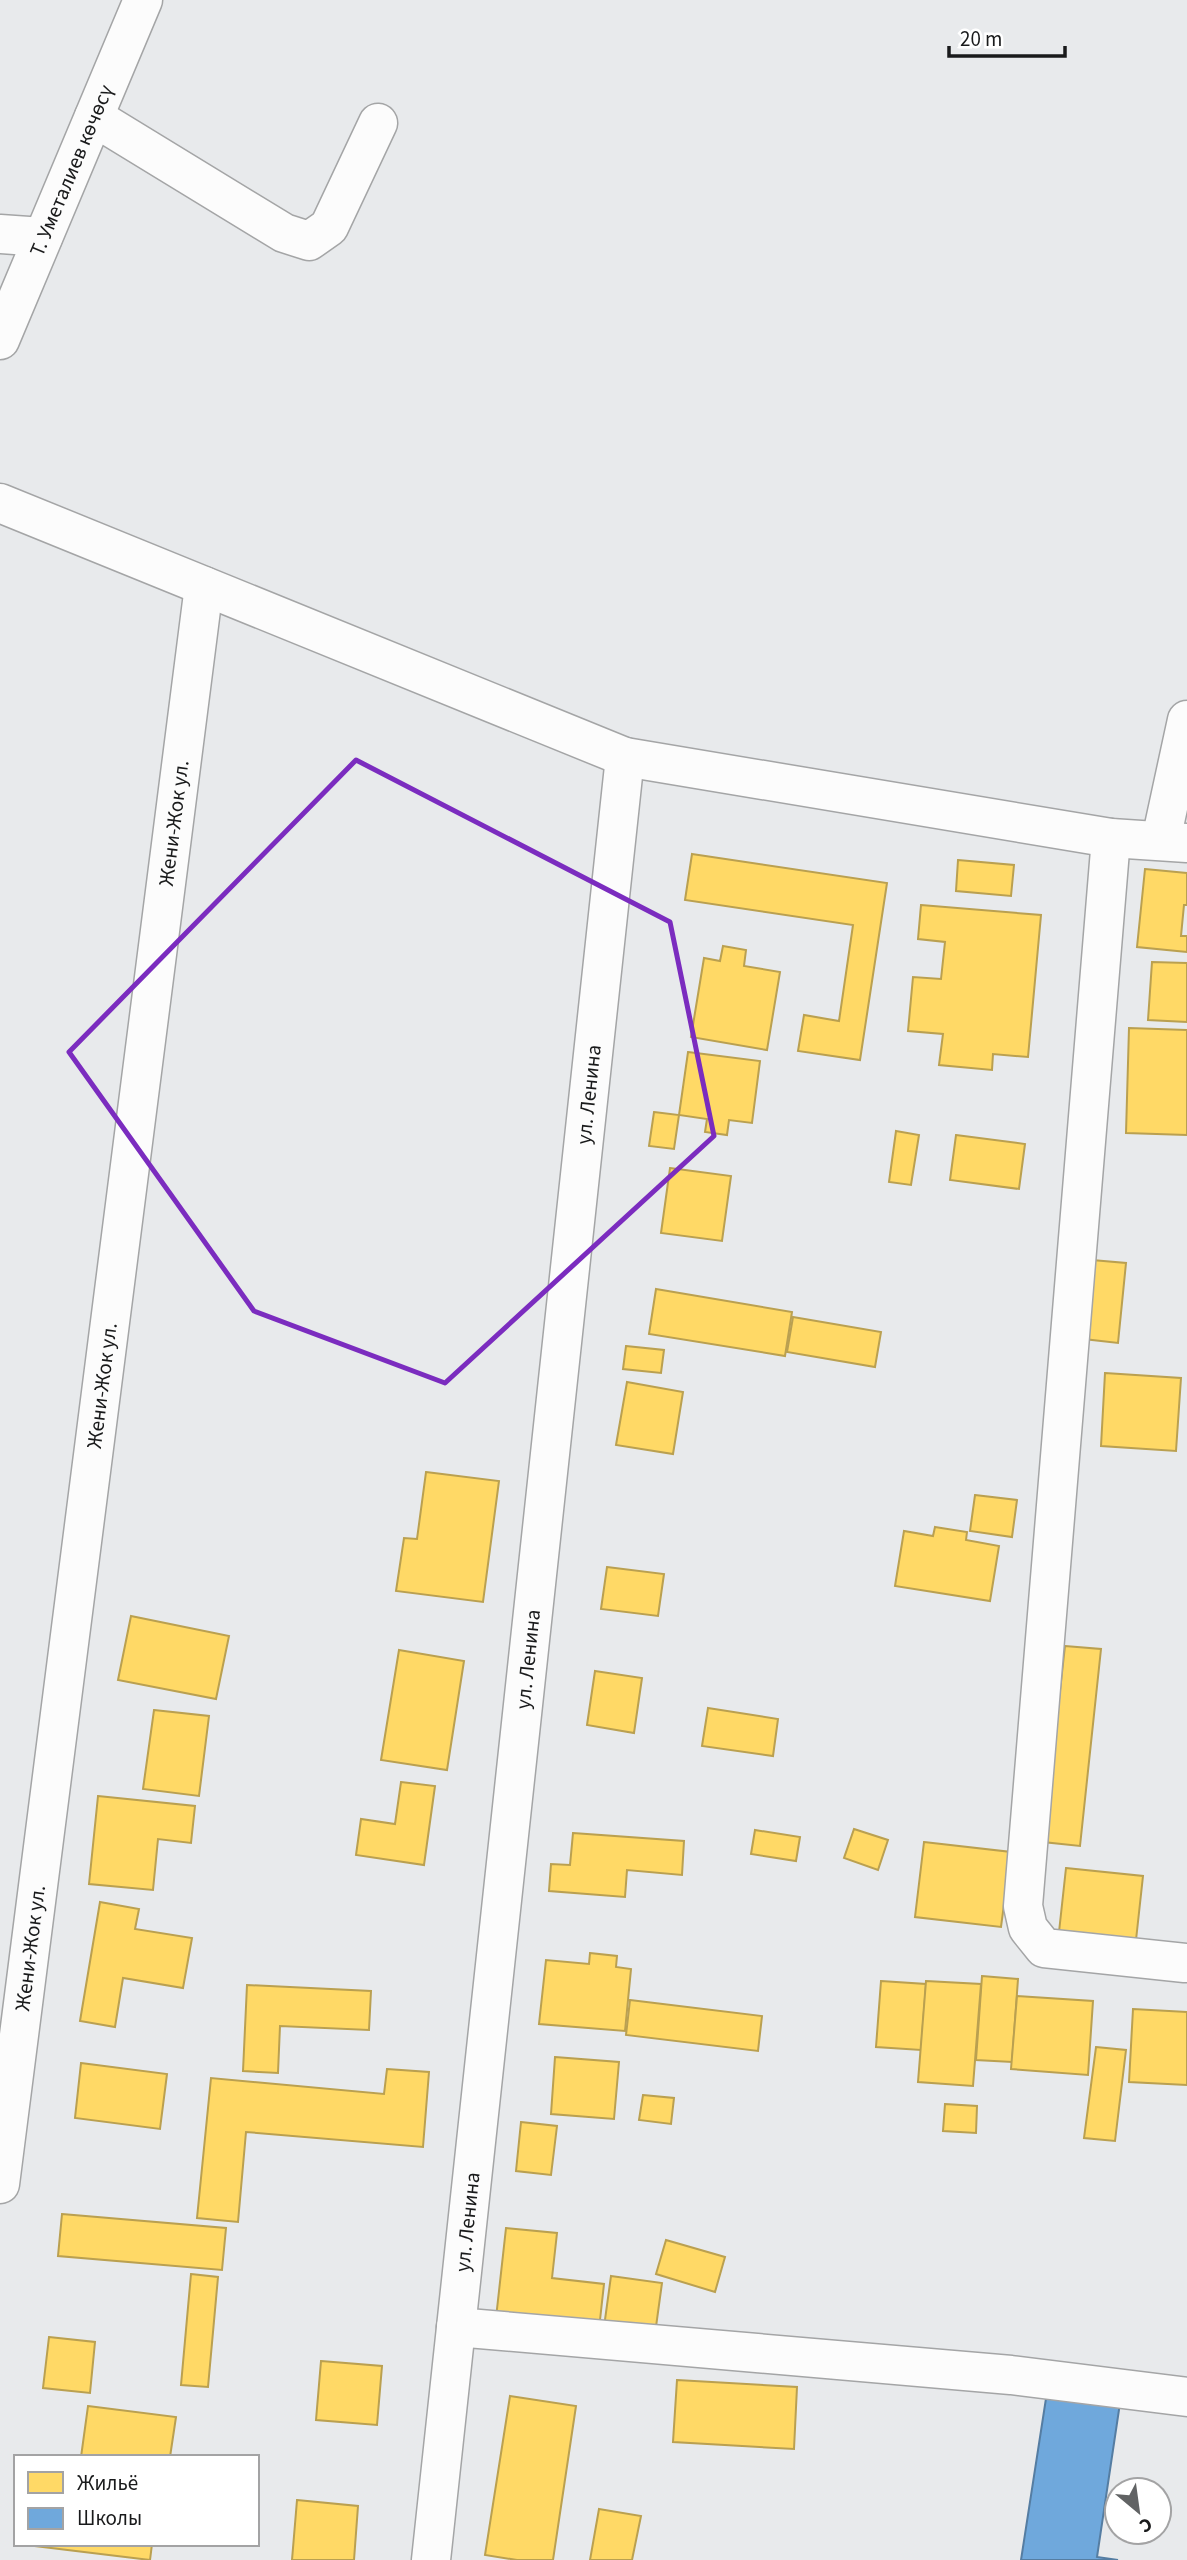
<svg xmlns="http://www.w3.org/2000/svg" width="1187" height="2560" font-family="'Source Sans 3',sans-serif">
<rect width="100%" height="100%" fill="#e8eaec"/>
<!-- homes -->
<g fill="#ffd966" stroke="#baa050" stroke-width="2">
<polygon points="692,854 887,883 860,1060 798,1051 804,1015 839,1021 853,925 685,900"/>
<polygon points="958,860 1014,865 1011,896 956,891"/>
<polygon points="1145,869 1187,873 1187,905 1184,905 1181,936 1187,936 1187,952 1137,947"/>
<polygon points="921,905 1041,915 1028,1057 993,1054 992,1070 939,1065 943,1034 908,1031 913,977 941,979 945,942 918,939"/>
<polygon points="723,946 746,950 744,966 780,972 767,1050 691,1037 704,958 720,961"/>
<polygon points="1152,962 1187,963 1187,1022 1148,1020"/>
<polygon points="1129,1028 1187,1030 1187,1135 1126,1133"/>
<polygon points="688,1052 760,1061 752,1123 729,1120 727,1135 705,1132 707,1119 679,1115"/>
<polygon points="654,1112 679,1115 674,1149 649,1146"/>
<polygon points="896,1131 919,1135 911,1185 889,1182"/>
<polygon points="956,1135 1025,1144 1019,1189 950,1180"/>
<polygon points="670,1168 731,1176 722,1241 661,1233"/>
<polygon points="1092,1260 1126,1263 1118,1343 1084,1339"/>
<polygon points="656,1289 792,1312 785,1356 649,1334"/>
<polygon points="793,1317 881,1332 875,1367 787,1352"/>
<polygon points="626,1346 664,1350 661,1373 623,1369"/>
<polygon points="1105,1373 1181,1378 1176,1451 1101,1446"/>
<polygon points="627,1382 683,1392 673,1454 616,1445"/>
<polygon points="426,1472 499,1481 483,1602 396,1591 404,1538 417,1539"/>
<polygon points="975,1495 1017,1500 1012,1537 970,1531"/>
<polygon points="935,1527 967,1532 966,1540 999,1546 990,1601 895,1586 904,1531 933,1536"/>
<polygon points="607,1567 664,1574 658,1616 601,1609"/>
<polygon points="131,1616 229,1636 216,1699 118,1680"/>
<polygon points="1065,1646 1101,1649 1080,1846 1043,1842"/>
<polygon points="399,1650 464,1661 447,1770 381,1760"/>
<polygon points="595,1671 642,1678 634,1733 587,1725"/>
<polygon points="708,1708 778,1719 773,1756 702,1746"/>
<polygon points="154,1710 209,1716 199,1796 143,1789"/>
<polygon points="401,1782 435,1786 424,1865 356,1855 361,1819 395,1824"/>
<polygon points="98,1796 195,1806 191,1843 158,1839 153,1890 89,1884"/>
<polygon points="854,1829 888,1840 878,1870 844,1858"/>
<polygon points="755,1830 800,1837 796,1861 751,1854"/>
<polygon points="573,1833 684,1841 682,1875 627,1870 625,1897 549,1891 551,1864 570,1865"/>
<polygon points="924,1842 1011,1852 1001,1927 915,1917"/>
<polygon points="1066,1868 1143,1876 1136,1940 1059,1932"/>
<polygon points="100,1902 139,1909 135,1929 192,1938 183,1988 123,1978 115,2027 80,2021"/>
<polygon points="590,1953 617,1956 616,1967 631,1969 625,2031 539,2024 546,1960 589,1964"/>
<polygon points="982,1976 1018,1979 1012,2062 976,2060"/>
<polygon points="881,1981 926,1984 921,2050 876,2047"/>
<polygon points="926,1981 981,1984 973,2086 918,2082"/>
<polygon points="247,1985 371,1991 369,2030 280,2026 278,2073 243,2071"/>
<polygon points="1017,1996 1093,2001 1088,2075 1011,2069"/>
<polygon points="630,2000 762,2016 758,2051 626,2035"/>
<polygon points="1133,2009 1187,2012 1187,2085 1129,2082"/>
<polygon points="1096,2047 1126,2050 1115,2141 1084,2138"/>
<polygon points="555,2057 619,2062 614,2119 551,2114"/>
<polygon points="81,2063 167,2074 160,2129 75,2118"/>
<polygon points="387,2069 429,2072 423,2147 246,2132 238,2222 197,2218 211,2078 384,2094"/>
<polygon points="643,2095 674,2098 671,2124 639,2120"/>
<polygon points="945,2104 977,2106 976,2133 943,2131"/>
<polygon points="521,2122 557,2126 551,2175 516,2171"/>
<polygon points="62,2214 226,2228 222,2270 58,2256"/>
<polygon points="506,2228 557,2233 552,2278 604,2284 599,2329 496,2318"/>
<polygon points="666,2240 725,2257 715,2292 656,2274"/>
<polygon points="191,2274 218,2277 208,2387 181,2385"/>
<polygon points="611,2276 662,2283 655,2334 604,2327"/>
<polygon points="49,2337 95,2342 90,2393 43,2388"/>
<polygon points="321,2361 382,2366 377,2425 316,2420"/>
<polygon points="677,2380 797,2387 794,2449 673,2442"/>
<polygon points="510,2396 576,2406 553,2560 517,2560 485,2555"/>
<polygon points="88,2406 176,2417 170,2457 81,2457"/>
<polygon points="297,2500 358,2506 354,2560 292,2560"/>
<polygon points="599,2509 641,2516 632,2560 590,2560"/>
<polygon points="18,2544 152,2544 150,2560"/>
</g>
<!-- schools -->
<polygon fill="#6fa8dc" stroke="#557da2" stroke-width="2" points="1047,2392 1120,2403 1097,2557 1118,2560 1021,2560"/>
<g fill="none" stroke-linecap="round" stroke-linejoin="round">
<defs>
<g id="minor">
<polyline points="94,117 284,233 309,241 329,227 378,123"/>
<polyline points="0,234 43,237"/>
<path id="s1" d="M 0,340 L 143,0"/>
<polyline points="0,503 625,757 1111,838 1187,843"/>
<polyline points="1111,838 1023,1906 1028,1928 1044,1948 1185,1963"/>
<polyline points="1161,840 1187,720"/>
<path id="s2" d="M 0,2184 L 204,586"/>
<polyline points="456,2327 1011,2375 1187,2397"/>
<path id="s3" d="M 431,2560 L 625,757"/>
</g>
</defs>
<!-- minor casing -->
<use href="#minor" stroke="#a4a5a6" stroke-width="41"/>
<!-- minor -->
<use href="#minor" stroke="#fcfcfc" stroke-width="38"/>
</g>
<!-- marked area -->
<path fill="none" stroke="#7b2cbf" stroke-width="5" stroke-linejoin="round" d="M 356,760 L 670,922 L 714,1136 L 445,1383 L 254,1311 L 69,1052 Z"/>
<g text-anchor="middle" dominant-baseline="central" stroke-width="7" stroke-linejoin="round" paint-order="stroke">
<!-- street labels -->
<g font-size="21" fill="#191a1b" stroke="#fff">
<text stroke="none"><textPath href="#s1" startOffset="184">Т. Уметалиев көчөсү</textPath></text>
<text stroke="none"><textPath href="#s2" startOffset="1372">Жени-Жок ул.</textPath></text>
<text stroke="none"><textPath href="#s3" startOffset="1474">ул. Ленина</textPath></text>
<text stroke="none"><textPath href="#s2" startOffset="805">Жени-Жок ул.</textPath></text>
<text stroke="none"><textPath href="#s3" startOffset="906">ул. Ленина</textPath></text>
<text stroke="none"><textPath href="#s2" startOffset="238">Жени-Жок ул.</textPath></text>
<text stroke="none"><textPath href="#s3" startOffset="340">ул. Ленина</textPath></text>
</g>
</g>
<!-- legend -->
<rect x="14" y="2455" width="245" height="91" fill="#ffffff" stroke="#a3a3a4" stroke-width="2"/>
<rect x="28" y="2472" width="35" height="21" fill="#ffd966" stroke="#a3a3a4" stroke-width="2"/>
<text x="77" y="2490" font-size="21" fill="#191a1b">Жильё</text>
<rect x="28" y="2508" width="35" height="21" fill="#6fa8dc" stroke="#a3a3a4" stroke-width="2"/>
<text x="77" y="2525" font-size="21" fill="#191a1b">Школы</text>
<!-- north arrow -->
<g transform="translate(1138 2511) rotate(151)"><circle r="33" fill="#ffffff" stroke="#a3a3a4" stroke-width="2"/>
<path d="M0-5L12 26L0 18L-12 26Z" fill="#616364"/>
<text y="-10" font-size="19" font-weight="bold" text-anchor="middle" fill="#191a1b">С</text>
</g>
<!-- scale -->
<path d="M949 46v10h116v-10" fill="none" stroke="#191a1b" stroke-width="3.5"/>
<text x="960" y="46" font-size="21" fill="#191a1b" stroke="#ffffff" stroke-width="5" paint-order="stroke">20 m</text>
</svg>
